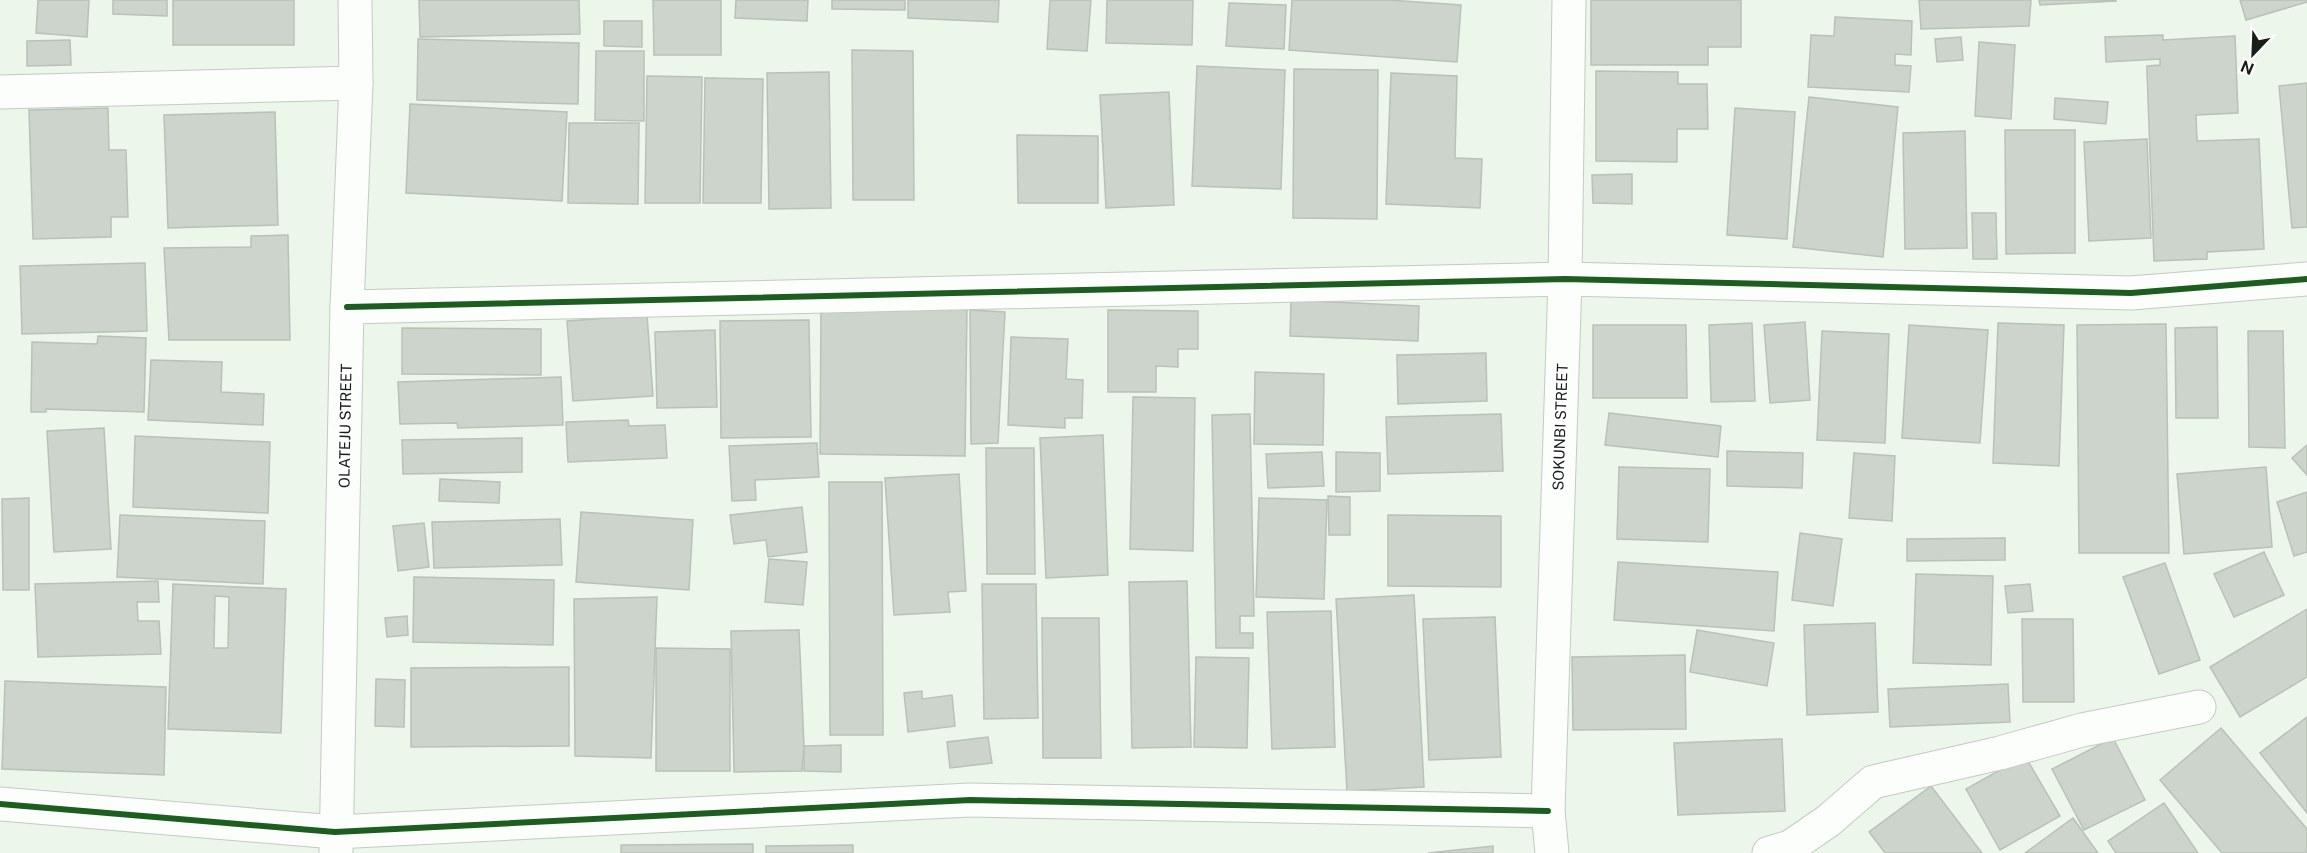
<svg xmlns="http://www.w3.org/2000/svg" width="2307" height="853" font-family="'Public Sans',sans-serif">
<rect width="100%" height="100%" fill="#ecf6eb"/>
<!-- building -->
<g fill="#ccd4cb" stroke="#b9c1b8" stroke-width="1.5" fill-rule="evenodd">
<polygon points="38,0 89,0 87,37 36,33"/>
<polygon points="113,0 167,0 167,16 113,14"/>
<rect x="173" y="0" width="121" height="45"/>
<polygon points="419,0 579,0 580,34 420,37"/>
<polygon points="653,0 721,0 721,55 654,55"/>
<polygon points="736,0 808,0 807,21 735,18"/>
<polygon points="832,0 905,0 905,10 832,9"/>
<polygon points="908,0 999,0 998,22 908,18"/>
<polygon points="1050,0 1091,0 1087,51 1047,49"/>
<polygon points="1107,0 1193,0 1192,45 1106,43"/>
<polygon points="1292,0 1389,0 1461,5 1457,62 1289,50"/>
<polygon points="1591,0 1741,0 1741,47 1708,47 1708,65 1591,65"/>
<polygon points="1919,0 2031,0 2029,26 1921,29"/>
<polygon points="2039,0 2116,0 2116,1 2040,5"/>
<polygon points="2240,0 2307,0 2307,2 2246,20"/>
<polygon points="1229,3 1286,5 1284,49 1226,46"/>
<polygon points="1835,17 1912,21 1911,55 1895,54 1895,65 1911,66 1909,92 1808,87 1811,35 1834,36"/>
<polygon points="604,21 642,21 642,47 604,46"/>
<polygon points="2163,35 2163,40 2235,36 2238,113 2196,115 2197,141 2259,139 2264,249 2207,252 2207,259 2154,261 2147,71 2147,66 2160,65 2160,59 2106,62 2105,37"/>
<polygon points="1961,37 1963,60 1937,62 1935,39"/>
<polygon points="418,39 579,43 578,104 417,100"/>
<polygon points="70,40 71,65 27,66 27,41"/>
<polygon points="1979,42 2015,45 2011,119 1975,116"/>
<polygon points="852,50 913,51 914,200 853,200"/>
<polygon points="596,51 644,51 644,121 595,120"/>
<polygon points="1197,66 1285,70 1281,189 1192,186"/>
<polygon points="1294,69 1378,70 1377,219 1293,218"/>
<polygon points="1596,71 1678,72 1678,84 1707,84 1708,129 1677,129 1677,162 1596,161"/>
<polygon points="829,72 831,208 769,209 767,73"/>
<polygon points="1391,73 1457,76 1455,158 1482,159 1480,208 1386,204"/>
<polygon points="647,76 702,77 700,203 645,203"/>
<polygon points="705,78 763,79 761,203 703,203"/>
<polygon points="2307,83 2307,227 2292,228 2279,86"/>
<polygon points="1169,92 1174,205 1106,208 1100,95"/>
<polygon points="1809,97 1898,107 1883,257 1793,247"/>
<polygon points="2055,98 2108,102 2106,124 2054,119"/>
<polygon points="410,104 567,112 562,201 406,193"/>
<polygon points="108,108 109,150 126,150 128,217 111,217 111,237 33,239 29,110"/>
<polygon points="1735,108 1795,112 1787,239 1727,235"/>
<polygon points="275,112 278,225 168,228 164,115"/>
<polygon points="569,123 639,123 638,204 568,203"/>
<polygon points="2005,130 2075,130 2075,253 2006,254"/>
<polygon points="1965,131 1967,248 1905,249 1903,133"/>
<polygon points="1017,135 1098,136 1098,203 1018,203"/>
<polygon points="2147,139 2151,238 2089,241 2084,142"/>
<polygon points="1632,174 1632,204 1593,203 1592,175"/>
<polygon points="1972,213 1996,213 1997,259 1973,259"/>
<polygon points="288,235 290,340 169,340 164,248 251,247 251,236"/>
<polygon points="145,263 147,331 22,334 20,266"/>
<polygon points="1291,300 1419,306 1418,341 1290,336"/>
<polygon points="821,305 967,307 965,456 820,454"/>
<polygon points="970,310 1005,312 998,443 971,444"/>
<polygon points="1108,310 1198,311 1198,349 1178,349 1178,367 1156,366 1156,392 1108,392"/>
<polygon points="647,315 653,396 573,401 567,321"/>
<polygon points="809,320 811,437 721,438 720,321"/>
<polygon points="1805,322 1810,400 1770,403 1764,325"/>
<polygon points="1752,323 1755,401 1711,402 1709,325"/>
<polygon points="1998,323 2064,325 2059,466 1993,463"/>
<polygon points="2166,324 2169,553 2079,553 2077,325"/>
<polygon points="1593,325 1686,325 1687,398 1593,398"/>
<polygon points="1909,325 1988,330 1980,443 1902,438"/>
<polygon points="2217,327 2218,418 2176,418 2175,328"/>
<polygon points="402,328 541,329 541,375 402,374"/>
<polygon points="715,330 717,407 657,408 655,332"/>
<polygon points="1822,331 1889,334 1885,443 1817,440"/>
<polygon points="2248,331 2283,331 2285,448 2249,447"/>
<polygon points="98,336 146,338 144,412 46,409 46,412 31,412 32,342 97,344"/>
<polygon points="1011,337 1068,339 1066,379 1083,380 1082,418 1065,418 1065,428 1008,425"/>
<polygon points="1486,353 1487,401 1398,404 1397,355"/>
<polygon points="151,360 222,362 221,392 264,394 263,425 148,420"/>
<polygon points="1255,372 1324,374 1323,445 1254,444"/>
<polygon points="561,377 563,425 458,428 457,423 400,424 398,382"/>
<polygon points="1133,397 1195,398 1193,551 1130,549"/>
<polygon points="1609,413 1721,426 1718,457 1605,445"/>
<polygon points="1250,414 1254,616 1240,616 1240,633 1253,633 1253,648 1216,648 1212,415"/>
<polygon points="1501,414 1503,471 1388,474 1386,417"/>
<polygon points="628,420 629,426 665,425 667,458 568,462 566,422"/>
<polygon points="104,428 111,549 54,552 47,431"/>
<polygon points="1103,435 1108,575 1046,578 1040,438"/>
<polygon points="135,436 270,442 268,513 133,507"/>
<polygon points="522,438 522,472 403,474 402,440"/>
<polygon points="817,443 819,477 755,480 756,500 732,501 729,446"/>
<polygon points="2307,445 2307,475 2292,458"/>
<polygon points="986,448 1034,448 1035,574 987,574"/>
<polygon points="1727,451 1803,453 1802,488 1727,486"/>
<polygon points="1322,452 1324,486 1268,488 1266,454"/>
<polygon points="1336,452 1380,453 1380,491 1336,492"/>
<polygon points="1854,453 1895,456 1892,521 1849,518"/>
<polygon points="1619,467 1710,469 1708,542 1617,539"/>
<polygon points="2266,467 2272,547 2184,554 2177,474"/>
<polygon points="959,474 966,591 948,592 950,612 894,615 885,478"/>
<polygon points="440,479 500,482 499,503 439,501"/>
<polygon points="829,482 882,482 883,735 830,735"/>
<polygon points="2307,492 2307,552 2294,556 2277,502"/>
<polygon points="1328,496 1350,497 1350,535 1329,535"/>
<polygon points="29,498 29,590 3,590 2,499"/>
<polygon points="1259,498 1327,500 1324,599 1256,597"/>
<polygon points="802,507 807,552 768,557 766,540 734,544 730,515"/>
<polygon points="581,512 693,520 689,590 576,582"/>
<polygon points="120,515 265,521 263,584 117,577"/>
<polygon points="1388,515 1501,516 1501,587 1388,586"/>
<polygon points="560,519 562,565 434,568 432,522"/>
<polygon points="424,523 429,567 398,571 393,526"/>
<polygon points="1800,533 1842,539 1833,606 1792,600"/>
<polygon points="2005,538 2005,560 1907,561 1907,539"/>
<polygon points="2264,552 2284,595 2234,617 2214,574"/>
<polygon points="769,559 807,562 803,605 765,602"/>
<polygon points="1618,562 1778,572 1774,631 1614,620"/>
<polygon points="2165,563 2200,660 2159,674 2123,577"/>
<polygon points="1916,574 1993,576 1991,665 1913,663"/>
<polygon points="414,577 554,580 553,645 413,642"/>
<polygon points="158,581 159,602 137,602 138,621 159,621 161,654 38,657 35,584"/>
<polygon points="1187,581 1191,747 1132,748 1129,582"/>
<path d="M 173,584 L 286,589 L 281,733 L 168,729 ZM 215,596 L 229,597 L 228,648 L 214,648 Z"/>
<polygon points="982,584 1036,584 1038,718 984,719"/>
<polygon points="2030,584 2033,611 2008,613 2005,586"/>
<polygon points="1414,595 1424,787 1347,791 1336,599"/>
<polygon points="657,597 651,758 575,756 574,599"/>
<polygon points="2307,609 2307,677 2240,717 2210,667"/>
<polygon points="1331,611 1335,747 1272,749 1267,612"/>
<polygon points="407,616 408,635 387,637 385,618"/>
<polygon points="1495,617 1501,757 1429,760 1423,619"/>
<polygon points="1042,618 1099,618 1101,758 1043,758"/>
<polygon points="2022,619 2073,619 2074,702 2023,702"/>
<polygon points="1875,623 1878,712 1807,715 1804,625"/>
<polygon points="799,630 804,746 802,771 734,772 731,631"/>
<polygon points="1697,630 1774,643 1767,686 1690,672"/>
<polygon points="656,648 730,649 730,771 656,771"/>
<polygon points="1685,655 1686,729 1573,730 1572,657"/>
<polygon points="1196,657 1249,658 1247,748 1194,747"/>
<polygon points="569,667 569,746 411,747 411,668"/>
<polygon points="376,679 405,680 404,727 375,726"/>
<polygon points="5,681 166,687 164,775 2,769"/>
<polygon points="2008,684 2010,722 1890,727 1888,689"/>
<polygon points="922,691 922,699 952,695 955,726 908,732 904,693"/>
<polygon points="2307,717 2307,813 2260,753"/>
<polygon points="2221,728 2307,829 2307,853 2222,853 2160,780"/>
<polygon points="988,737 992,763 950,768 947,742"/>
<polygon points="2113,738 2145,800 2084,830 2052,769"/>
<polygon points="1782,739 1785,811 1678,815 1674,743"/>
<polygon points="841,745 841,772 804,771 804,746"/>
<polygon points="2025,756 2060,816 2000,850 1966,789"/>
<polygon points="1931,786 1982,853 1885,853 1869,832"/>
<polygon points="2164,803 2198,853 2116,853 2108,841"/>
<polygon points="2073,818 2098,853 2025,853"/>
<polygon points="753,844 753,853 621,853 621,845"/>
<polygon points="853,845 853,853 766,853 766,846"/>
<polygon points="1493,846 1493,853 1428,853"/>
</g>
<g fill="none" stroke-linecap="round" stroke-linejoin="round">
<defs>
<g id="minor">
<polyline points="0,92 356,83"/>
<polyline points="347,307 1565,279 2131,293 2307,279"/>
<polyline points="0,804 335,832 970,800 1548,811"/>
<polyline points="336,853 347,307 356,83 355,0"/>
<polyline points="1552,853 1548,811 1565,279 1569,0"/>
<polyline points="1769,853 1790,847 1828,821 1873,782 2000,753 2082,730 2199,707"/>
</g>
</defs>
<!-- minor casing -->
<use href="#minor" stroke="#c3cbc2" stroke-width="35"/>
<!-- minor -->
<use href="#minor" stroke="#fcfefc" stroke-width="33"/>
<defs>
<g id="cycleway">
<polyline points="347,307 1565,279 2131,293 2307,279"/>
<polyline points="0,804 335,832 970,800 1548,811"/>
</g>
</defs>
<!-- cycleway casing -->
<use href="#cycleway" stroke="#fff" stroke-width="10"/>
<!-- cycleway -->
<use href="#cycleway" stroke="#1b5e20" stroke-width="6"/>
</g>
<g text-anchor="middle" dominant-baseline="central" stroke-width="4.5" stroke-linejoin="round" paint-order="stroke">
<!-- street labels -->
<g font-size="15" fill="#181f18" stroke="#fff">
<text transform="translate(345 426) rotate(-89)">OLATEJU STREET</text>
<text transform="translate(1560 427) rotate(-88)">SOKUNBI STREET</text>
</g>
</g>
<!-- north arrow -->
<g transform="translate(2253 54) rotate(203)" stroke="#ffffff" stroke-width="4.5" paint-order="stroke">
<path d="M0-4.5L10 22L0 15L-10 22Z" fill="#181f18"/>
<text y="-9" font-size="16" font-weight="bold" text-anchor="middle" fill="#181f18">N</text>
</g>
</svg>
